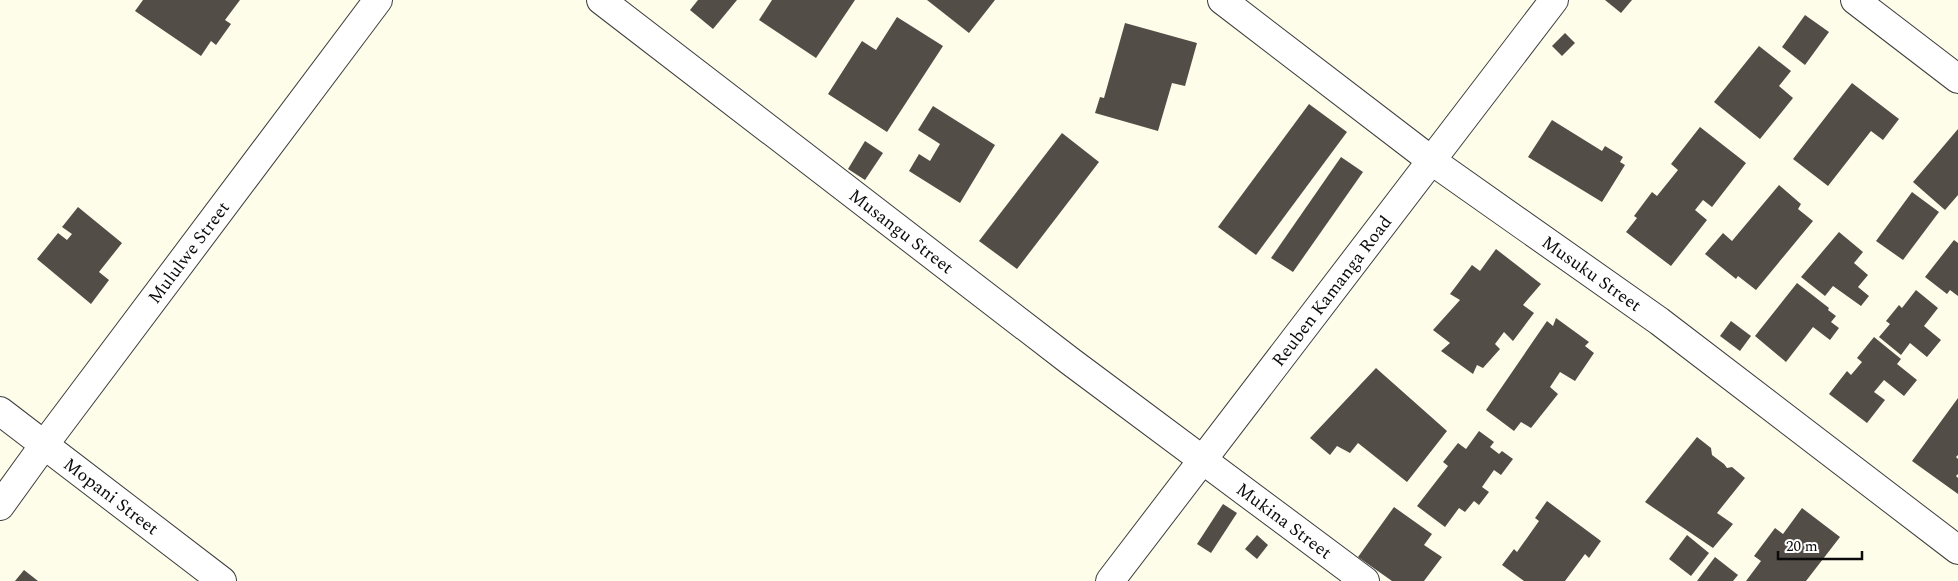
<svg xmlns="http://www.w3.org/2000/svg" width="1958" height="581" font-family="Spectral,serif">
<rect width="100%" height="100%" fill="#fefdea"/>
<!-- building -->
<g fill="#534d48">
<polygon points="143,0 240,0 225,20 231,24 216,45 211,41 201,56 135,11"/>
<polygon points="698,0 737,0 713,29 690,10"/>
<polygon points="772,0 855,0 816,58 759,20"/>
<polygon points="927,0 995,0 969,33"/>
<polygon points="1605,0 1632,0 1621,13"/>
<polygon points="1805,15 1829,32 1805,65 1782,47"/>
<polygon points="897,17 943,46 887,132 828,94 862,41 876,50"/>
<polygon points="1125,23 1197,43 1185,86 1172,83 1158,131 1095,113 1100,97 1104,98"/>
<polygon points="1565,33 1575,43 1562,56 1552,46"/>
<polygon points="1759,46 1791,71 1779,86 1793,98 1760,139 1714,102"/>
<polygon points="1852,83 1899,119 1883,140 1871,131 1828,186 1793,159"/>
<polygon points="1309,104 1347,132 1256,255 1218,227"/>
<polygon points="933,106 995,145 960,203 909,171 919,154 930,161 940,144 918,130"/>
<polygon points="1552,120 1602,151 1605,146 1623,157 1620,162 1625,165 1602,202 1528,157"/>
<polygon points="1700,127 1746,163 1712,207 1703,200 1695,210 1707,220 1671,266 1626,232 1637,218 1634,216 1652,192 1657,196 1678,170 1671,164"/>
<polygon points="1958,129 1958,195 1945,210 1913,182"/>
<polygon points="1062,133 1099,162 1017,269 979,241"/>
<polygon points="865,141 883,153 865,180 848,169"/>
<polygon points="1341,157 1363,172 1293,272 1271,258"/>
<polygon points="1779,185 1801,204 1798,209 1813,221 1756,290 1738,276 1736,279 1705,254 1723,233 1732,241"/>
<polygon points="1912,192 1939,212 1903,260 1876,241"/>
<polygon points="78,207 122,243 99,272 109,280 91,304 37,259 58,233 67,240 72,234 62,227"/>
<polygon points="1839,232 1863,252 1854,263 1868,275 1858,287 1869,296 1861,306 1833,286 1825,296 1801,277"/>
<polygon points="1954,240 1958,243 1958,296 1950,290 1947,294 1925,277"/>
<polygon points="1496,249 1541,284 1523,305 1534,313 1513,341 1504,332 1495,344 1500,349 1483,368 1477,365 1473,374 1441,351 1450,343 1433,330 1460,300 1450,294 1472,265 1480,271"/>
<polygon points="1797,283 1829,308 1828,310 1836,316 1831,322 1839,328 1830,340 1813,327 1786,362 1755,336"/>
<polygon points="1916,290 1938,308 1924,326 1941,340 1927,357 1910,343 1901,355 1879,337 1890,324 1886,321 1899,305 1902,308"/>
<polygon points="1556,318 1589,342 1585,346 1594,353 1575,381 1560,372 1550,387 1558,394 1531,428 1521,422 1514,431 1486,410 1547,321 1553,326"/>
<polygon points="1731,321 1751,336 1740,351 1720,336"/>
<polygon points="1874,337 1901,359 1897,364 1917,380 1904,396 1884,380 1874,392 1885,400 1867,423 1829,394 1847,371 1851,375 1862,362 1857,358"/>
<polygon points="1376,368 1447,431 1407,482 1358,443 1350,453 1337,446 1330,455 1310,438"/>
<polygon points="1958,398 1958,455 1956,457 1958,459 1958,474 1956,476 1958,478 1958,494 1912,461"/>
<polygon points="1479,431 1494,442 1490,447 1499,454 1502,451 1513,459 1501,475 1494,470 1482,487 1489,492 1479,505 1474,501 1465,512 1459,508 1445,527 1417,506 1448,466 1443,462 1458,443 1466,449"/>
<polygon points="1697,437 1711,448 1712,455 1724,464 1727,468 1732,467 1745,478 1717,513 1733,524 1713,548 1645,502"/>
<polygon points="1547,501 1601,541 1589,558 1585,554 1565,581 1524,581 1502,565 1514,549 1517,552 1539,521 1535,518"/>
<polygon points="1223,504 1237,513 1211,553 1197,544"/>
<polygon points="1394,507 1432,534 1424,545 1442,557 1424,581 1392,581 1358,557"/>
<polygon points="1802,508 1840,537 1806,581 1746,581 1761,561 1754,556 1775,528 1783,534"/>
<polygon points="1257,535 1268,545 1257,559 1245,549"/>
<polygon points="1687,535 1709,553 1691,576 1669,559"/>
<polygon points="1715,557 1738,575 1733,581 1697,581"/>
<polygon points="24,570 38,581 15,581"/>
</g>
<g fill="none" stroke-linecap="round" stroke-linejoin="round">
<defs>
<g id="street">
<path id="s1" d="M 601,0 L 1070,361 L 1365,581"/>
<path id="s2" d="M 1222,0 L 1432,161 L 1659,321 L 1958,550"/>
<polyline points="1855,0 1958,79"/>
<path id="s3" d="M 0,411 L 222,581"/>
<path id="s4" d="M 0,506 L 44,445 L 378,0"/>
<path id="s5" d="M 1110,581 L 1554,0"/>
</g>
</defs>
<!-- street casing -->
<use href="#street" stroke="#3e3e3e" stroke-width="30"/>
<!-- street -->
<use href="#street" stroke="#fff" stroke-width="28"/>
</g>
<g text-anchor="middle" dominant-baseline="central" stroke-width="5" stroke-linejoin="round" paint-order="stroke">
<!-- street labels -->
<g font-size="18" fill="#0b0b0b" stroke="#fff">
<text stroke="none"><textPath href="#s1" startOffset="379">Musangu Street</textPath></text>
<text stroke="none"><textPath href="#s4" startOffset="316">Mululwe Street</textPath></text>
<text stroke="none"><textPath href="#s2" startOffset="460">Musuku Street</textPath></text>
<text stroke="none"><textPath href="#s5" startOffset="365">Reuben Kamanga Road</textPath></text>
<text stroke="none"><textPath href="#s3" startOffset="140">Mopani Street</textPath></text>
<text stroke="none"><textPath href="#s1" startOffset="859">Mukina Street</textPath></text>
</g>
</g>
<!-- scale -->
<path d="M1778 551v8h84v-8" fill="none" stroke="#0b0b0b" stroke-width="2.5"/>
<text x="1786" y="551" font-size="15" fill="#0b0b0b" stroke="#ffffff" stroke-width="4" paint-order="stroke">20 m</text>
</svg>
